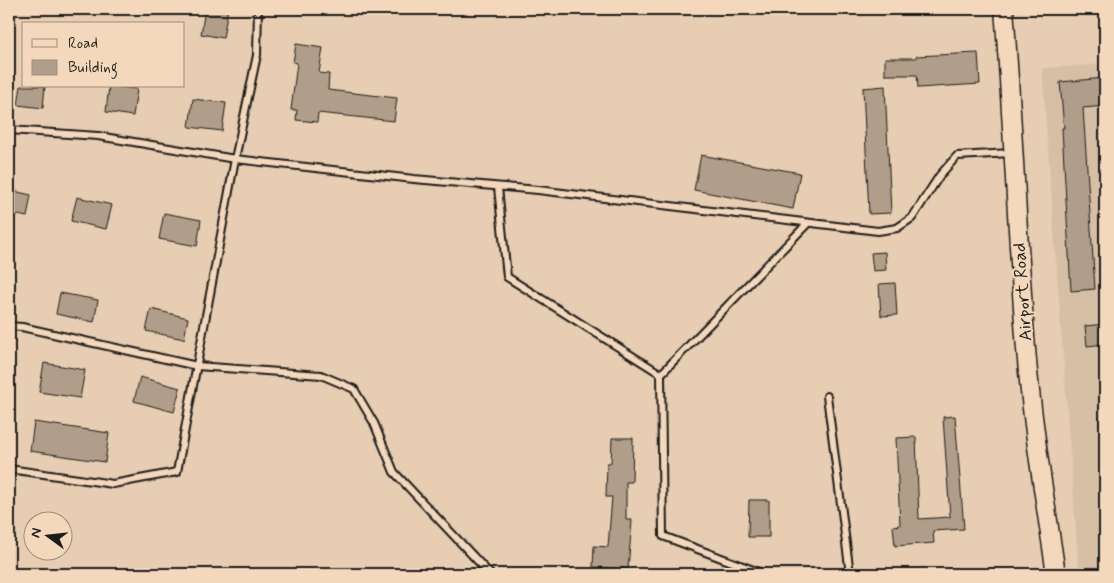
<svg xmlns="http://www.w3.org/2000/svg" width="1114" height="583" font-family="Mynerve,sans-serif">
<rect width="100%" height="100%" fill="#e7cdb1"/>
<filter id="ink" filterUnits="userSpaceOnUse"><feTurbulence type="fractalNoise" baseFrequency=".02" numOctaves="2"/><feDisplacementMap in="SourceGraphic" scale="10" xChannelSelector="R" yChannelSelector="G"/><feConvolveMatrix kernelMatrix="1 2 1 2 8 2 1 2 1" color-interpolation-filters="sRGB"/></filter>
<g filter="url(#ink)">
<!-- built -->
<polygon fill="#d7bfa5" points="1105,64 1105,574 1079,574 1042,68"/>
<!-- building -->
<g fill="#b19e8a" stroke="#1c1c1c">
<polygon points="205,9 228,9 223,38 201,34"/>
<polygon points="296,44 323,48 319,73 329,74 328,90 397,98 394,121 318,113 317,122 296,120 297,110 291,110 297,63 293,62"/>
<polygon points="978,53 980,84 918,88 917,75 885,75 885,58 916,58 916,56"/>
<polygon points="1105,78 1105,106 1083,108 1095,289 1071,291 1062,128 1064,128 1060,82"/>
<polygon points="21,86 45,86 43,108 18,105"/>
<polygon points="109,86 137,89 133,116 106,112"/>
<polygon points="885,86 891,213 869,214 863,88"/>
<polygon points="193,99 226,103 222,131 189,127"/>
<polygon points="701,155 800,173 793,209 694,190"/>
<polygon points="9,190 31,195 27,217 9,213"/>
<polygon points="77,197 112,205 106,229 71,221"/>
<polygon points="164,213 201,220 197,246 159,239"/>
<polygon points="885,252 886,270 873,271 871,253"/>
<polygon points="895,283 897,315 881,316 879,284"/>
<polygon points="60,293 98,300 94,322 56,314"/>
<polygon points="151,309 188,318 184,339 146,331"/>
<polygon points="1105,324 1105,344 1087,346 1085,326"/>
<polygon points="44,363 85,370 80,398 39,392"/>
<polygon points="140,377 180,388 174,412 134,401"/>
<polygon points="955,416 964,529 933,531 934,543 895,546 893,526 900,525 896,438 916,437 919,519 950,517 943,417"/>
<polygon points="34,422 109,433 105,462 30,451"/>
<polygon points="612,438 633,438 632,482 626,482 626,520 632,520 628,569 593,567 594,546 608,547 612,497 606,497 607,463 611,463"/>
<polygon points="749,500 769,500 769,537 748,537"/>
</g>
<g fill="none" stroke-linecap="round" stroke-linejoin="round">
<defs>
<g id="service">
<polyline points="9,130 98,136 235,159 414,179 538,190 878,231 897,228 912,218 940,175 957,156 1011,153"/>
<polyline points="498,187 507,277 661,374 663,536 764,574"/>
<polyline points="9,326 22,327 197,366 321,375 354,389 374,423 394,472 490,574"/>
<polyline points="661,374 808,223"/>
<polyline points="827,396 850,574"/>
<polyline points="9,469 113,484 177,472 235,159 257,55 258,9"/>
</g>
<path id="secondary" d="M 1004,9 C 1013,122 1017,236 1026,349 C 1032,425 1045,499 1056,574"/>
</defs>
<!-- service casing -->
<use href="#service" stroke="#1c1c1c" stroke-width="10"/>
<!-- secondary casing -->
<use href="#secondary" stroke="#1c1c1c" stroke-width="21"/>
<!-- service -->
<use href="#service" stroke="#f4d8bb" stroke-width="6"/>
<!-- secondary -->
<use href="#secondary" stroke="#f4d8bb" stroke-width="18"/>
</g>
</g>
<g text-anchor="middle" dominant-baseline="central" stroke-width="4" stroke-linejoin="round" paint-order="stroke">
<!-- street labels -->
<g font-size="18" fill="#1c1c1c" stroke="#f4d8bb">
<text transform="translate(1023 292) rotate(-94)">Airport Road</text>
</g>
</g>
<!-- margin -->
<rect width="1114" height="583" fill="none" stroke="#f4d8bb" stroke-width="30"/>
<rect x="15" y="15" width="1084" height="553" fill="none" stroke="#1c1c1c" stroke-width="2" filter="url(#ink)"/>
<!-- legend -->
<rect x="22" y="22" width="162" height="65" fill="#f4d8bb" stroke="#9e8d7b"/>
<rect x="32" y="39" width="25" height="8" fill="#f4d8bb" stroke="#9e8d7b"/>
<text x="68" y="48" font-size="15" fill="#1c1c1c">Road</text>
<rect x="32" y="60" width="25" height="15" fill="#b19e8a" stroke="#9e8d7b"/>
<text x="68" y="72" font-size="15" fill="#1c1c1c">Building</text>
<!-- north arrow -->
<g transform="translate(48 536) rotate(285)"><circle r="24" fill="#f4d8bb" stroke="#9e8d7b"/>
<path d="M0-4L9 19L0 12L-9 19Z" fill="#1c1c1c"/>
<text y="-8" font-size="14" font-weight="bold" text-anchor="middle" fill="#1c1c1c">N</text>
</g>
</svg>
